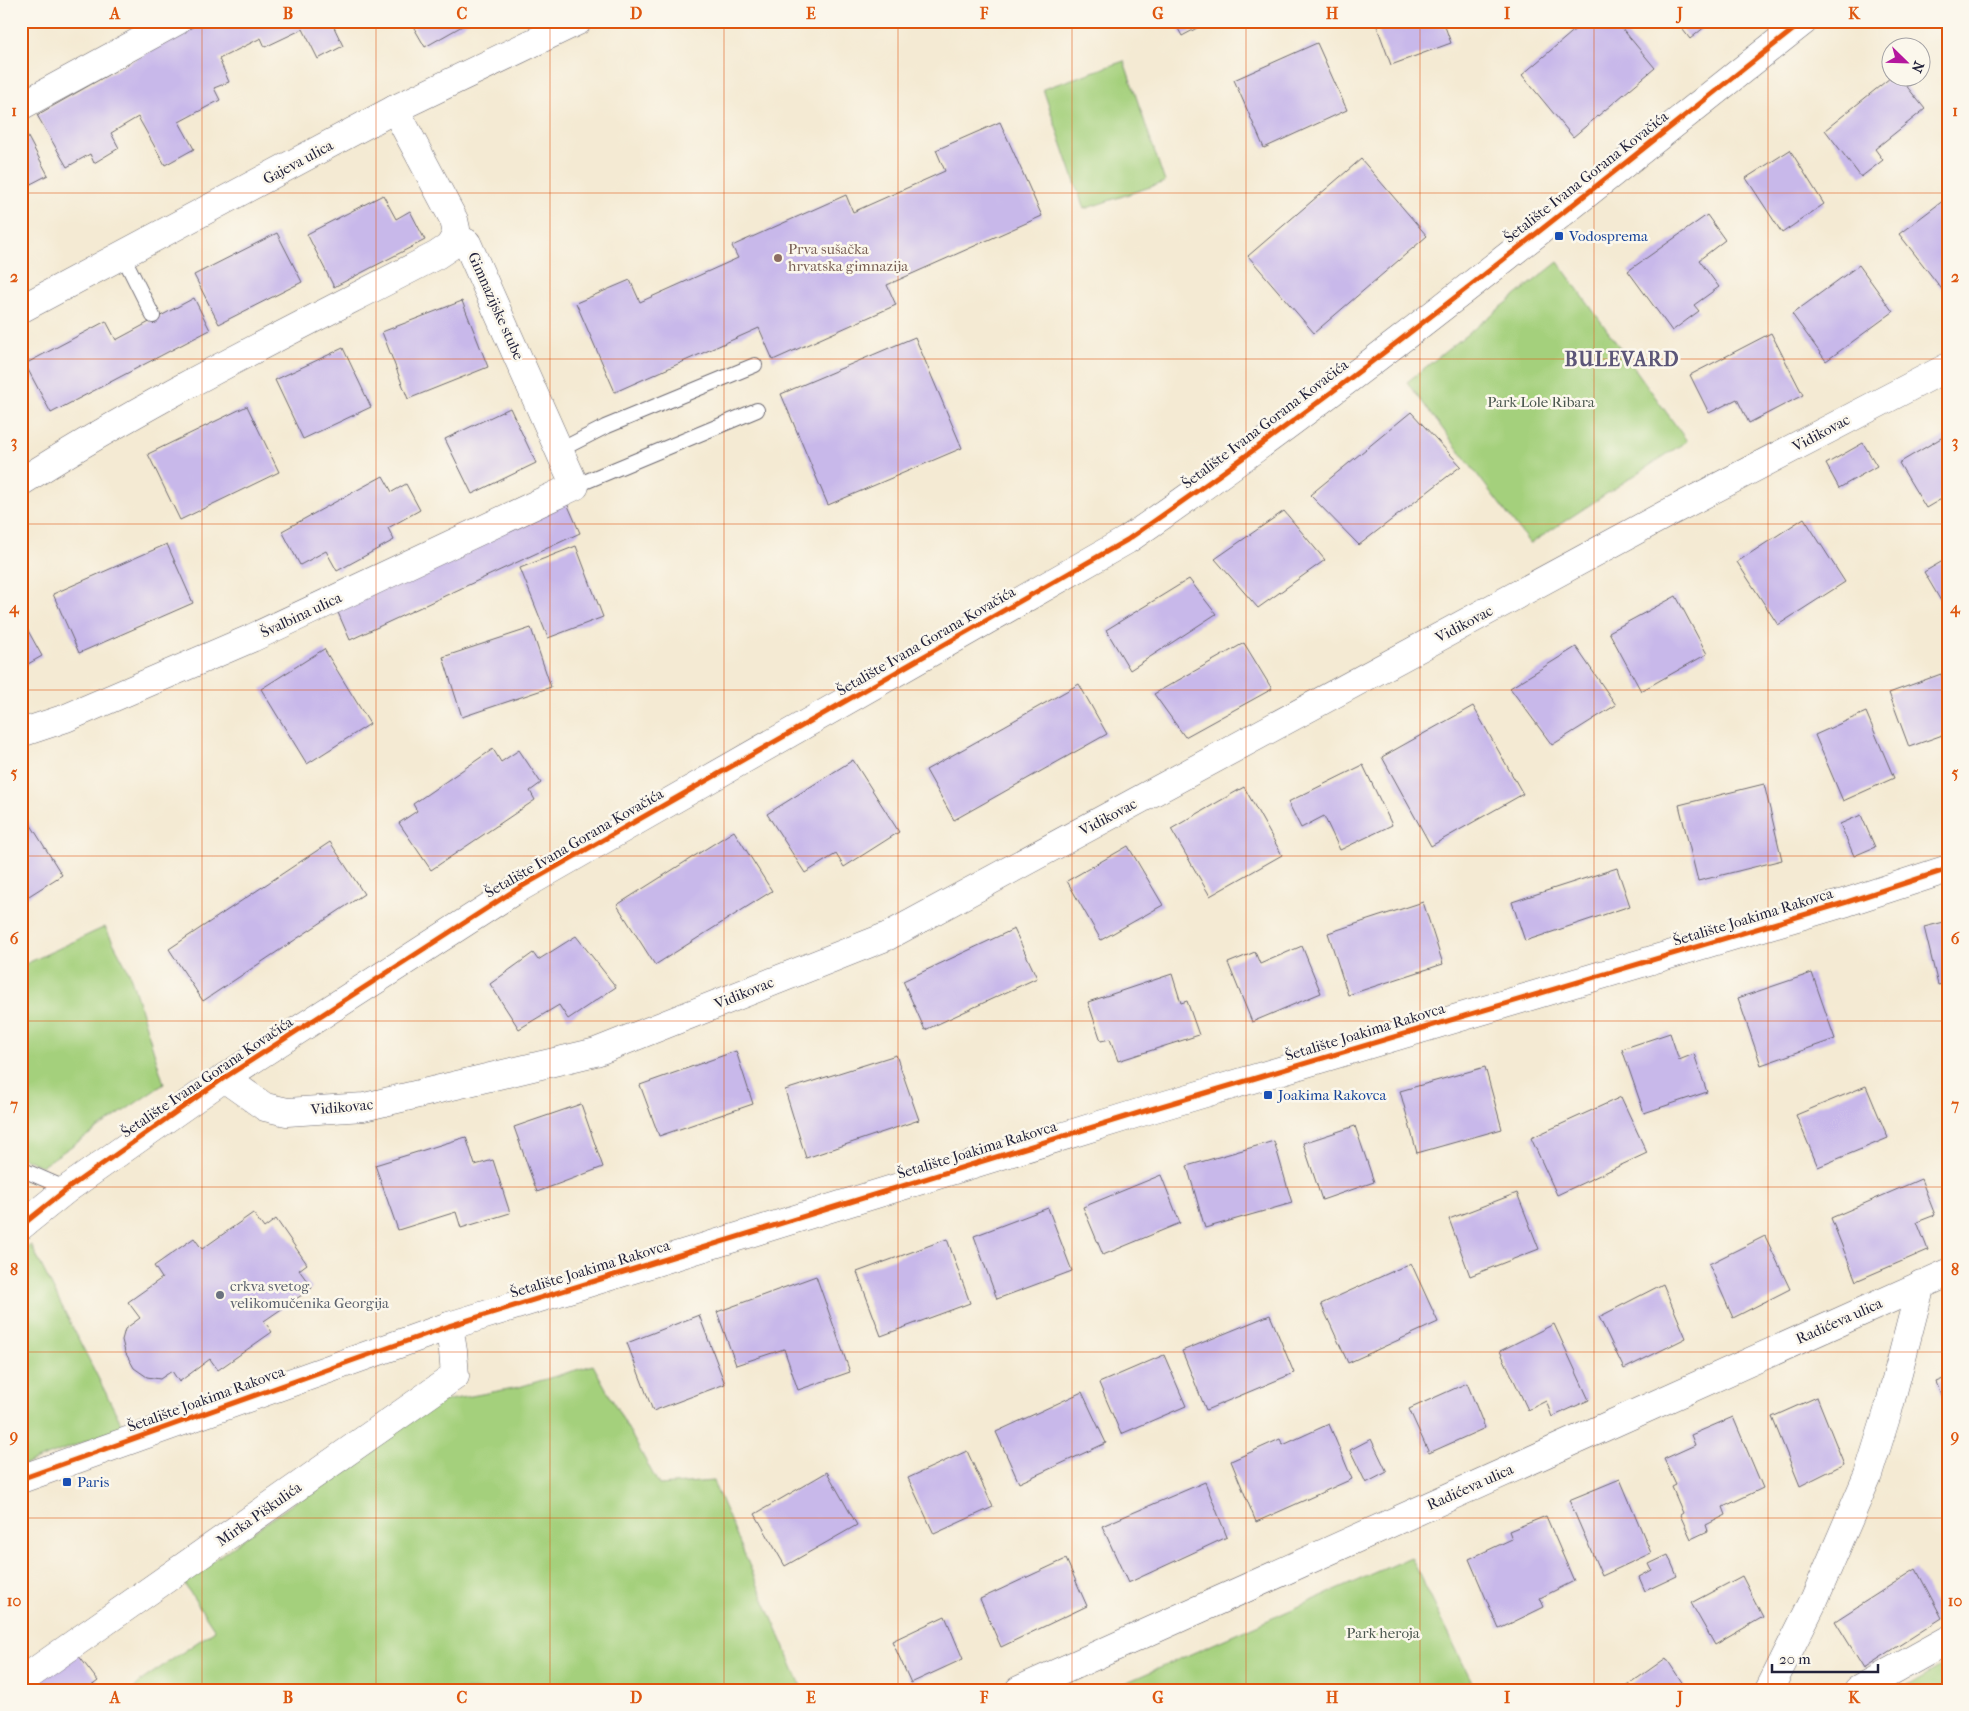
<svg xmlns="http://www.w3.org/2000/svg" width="1969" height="1711" font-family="'IM FELL French Canon',serif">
<rect width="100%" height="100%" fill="#fbf7ec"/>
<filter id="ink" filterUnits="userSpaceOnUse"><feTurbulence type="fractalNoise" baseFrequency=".02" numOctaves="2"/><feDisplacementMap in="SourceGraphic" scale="10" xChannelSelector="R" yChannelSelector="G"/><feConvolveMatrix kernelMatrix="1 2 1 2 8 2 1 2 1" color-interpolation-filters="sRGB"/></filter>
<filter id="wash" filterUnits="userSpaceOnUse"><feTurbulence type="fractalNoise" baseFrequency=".0096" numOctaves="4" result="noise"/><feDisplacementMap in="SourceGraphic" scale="20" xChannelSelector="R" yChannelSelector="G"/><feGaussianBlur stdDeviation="1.12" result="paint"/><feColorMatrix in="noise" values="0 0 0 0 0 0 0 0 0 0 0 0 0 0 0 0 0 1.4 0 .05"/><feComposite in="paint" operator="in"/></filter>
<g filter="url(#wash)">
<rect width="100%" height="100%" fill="#f4ead3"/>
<!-- green -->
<g fill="#a4d07c" stroke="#63795c">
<polygon points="1124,61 1165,182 1084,209 1043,89"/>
<polygon points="1558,262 1687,441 1530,544 1407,382"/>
<polygon points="105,927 129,972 164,1084 42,1166 21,1157 21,966"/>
<polygon points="31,1245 123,1427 21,1466 21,1252"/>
<polygon points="593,1365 659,1485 713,1481 803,1690 133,1690 141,1681 215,1630 183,1582 434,1403 519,1387"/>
<polygon points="1411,1557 1476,1690 1109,1690"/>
<polygon points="1948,1662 1948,1690 1900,1690"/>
</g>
<g id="blocks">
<!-- building -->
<g fill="#c8b8ea">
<polygon points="203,21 331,21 343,46 318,59 303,29 265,47 261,38 219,59 229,82 214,88 220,100 179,122 194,149 165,165 138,117 111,133 119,148 94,163 90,154 67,167 37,115"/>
<polygon points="410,21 471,21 425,47"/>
<polygon points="1174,21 1210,21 1182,36"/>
<polygon points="1375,21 1443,21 1451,43 1391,65"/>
<polygon points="1585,21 1616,21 1655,68 1573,137 1522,75"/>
<polygon points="1676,21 1712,21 1690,39"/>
<polygon points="1317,43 1347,110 1264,148 1234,80"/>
<polygon points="1890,78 1900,78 1925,109 1875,149 1883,160 1861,177 1825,130"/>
<polygon points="1000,122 1042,216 887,285 896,305 773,360 759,328 615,392 576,303 630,280 640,302 738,258 732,246 846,195 853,212 945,171 936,150"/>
<polygon points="21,124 48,175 21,189"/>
<polygon points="1790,150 1824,204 1782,233 1746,178"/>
<polygon points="1361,159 1427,236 1314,333 1248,256"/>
<polygon points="383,195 396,219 410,211 425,240 334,287 307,234"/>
<polygon points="1948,197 1948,297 1899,234"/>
<polygon points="1707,215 1725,240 1699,260 1719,287 1694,305 1699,311 1672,331 1628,271"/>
<polygon points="277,233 302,282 219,324 194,275"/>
<polygon points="1859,265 1893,312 1826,361 1792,314"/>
<polygon points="194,298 210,330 51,413 25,364 106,321 116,340"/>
<polygon points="462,301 488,367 408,399 382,332"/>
<polygon points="1771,333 1803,395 1749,423 1737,399 1709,413 1690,375"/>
<polygon points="915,337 962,448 828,505 781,394"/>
<polygon points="343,348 371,407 303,439 275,380"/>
<polygon points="247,406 279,472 180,520 148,454"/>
<polygon points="510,408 536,463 472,494 445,439"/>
<polygon points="1411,412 1461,466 1359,545 1310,495"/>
<polygon points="1948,434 1948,495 1926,508 1899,463"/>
<polygon points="1863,443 1877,466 1839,488 1826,464"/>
<polygon points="383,476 392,492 406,484 420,510 388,528 394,540 337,571 326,551 300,565 282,531"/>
<polygon points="566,501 580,533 350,640 336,608"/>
<polygon points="1284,511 1325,560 1258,608 1215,559"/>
<polygon points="1804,518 1845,582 1778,625 1737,562"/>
<polygon points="167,544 193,603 79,653 53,594"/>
<polygon points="576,546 603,617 548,638 520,568"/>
<polygon points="1948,558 1948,613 1924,572"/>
<polygon points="1189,579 1216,614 1130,670 1106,630"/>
<polygon points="1676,596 1707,654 1641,691 1609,632"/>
<polygon points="21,618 42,656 21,668"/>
<polygon points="531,628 551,687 462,717 443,657"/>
<polygon points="1244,643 1272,689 1185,737 1154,694"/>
<polygon points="1576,647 1616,705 1552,745 1510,688"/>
<polygon points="324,649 370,724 307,764 261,689"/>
<polygon points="1941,674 1948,691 1948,733 1909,747 1889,693"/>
<polygon points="1079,684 1107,734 954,820 926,770"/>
<polygon points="1473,706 1523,794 1431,846 1382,757"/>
<polygon points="1866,712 1894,778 1843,801 1815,735"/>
<polygon points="493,749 501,762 519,750 541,783 530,791 535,800 431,870 399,823 417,811 413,804"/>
<polygon points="853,760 899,832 844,867 836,854 805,873 767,814"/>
<polygon points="1363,765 1392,825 1340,850 1324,816 1301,828 1288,802"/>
<polygon points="1764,784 1782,860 1698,881 1679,805"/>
<polygon points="1244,787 1282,855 1210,896 1171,829"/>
<polygon points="21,809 62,875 21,901"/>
<polygon points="1861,815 1875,847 1854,856 1840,824"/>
<polygon points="734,831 772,891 655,965 617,905"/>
<polygon points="330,842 364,894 203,1001 169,949"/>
<polygon points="1128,846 1163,905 1101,940 1067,881"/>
<polygon points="1617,868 1630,906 1525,941 1512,902"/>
<polygon points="1423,902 1443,964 1348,995 1328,933"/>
<polygon points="1948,921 1948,983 1938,985 1924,927"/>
<polygon points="1014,929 1037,978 925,1030 903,981"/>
<polygon points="576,936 616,987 568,1019 559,1005 519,1029 490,984 533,953 538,960"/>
<polygon points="1302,946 1321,993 1252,1022 1228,963 1255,952 1260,964"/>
<polygon points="1812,973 1835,1039 1761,1065 1738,998"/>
<polygon points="1172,974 1181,1003 1187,1001 1199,1035 1118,1061 1110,1039 1101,1041 1088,1002"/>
<polygon points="1670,1033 1679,1060 1694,1054 1707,1092 1644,1113 1622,1049"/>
<polygon points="736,1051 753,1104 659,1136 640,1085"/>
<polygon points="896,1055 919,1120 806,1158 785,1090"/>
<polygon points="1485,1067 1502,1129 1417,1153 1400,1091"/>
<polygon points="1866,1086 1888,1138 1818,1167 1796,1115"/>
<polygon points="1621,1097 1647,1153 1557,1195 1531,1138"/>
<polygon points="581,1104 603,1167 537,1192 514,1127"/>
<polygon points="1355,1126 1374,1182 1322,1200 1303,1143"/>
<polygon points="466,1137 475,1165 493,1160 510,1213 461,1228 456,1212 398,1230 375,1165"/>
<polygon points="1274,1141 1292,1203 1205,1228 1187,1166"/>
<polygon points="1161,1175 1180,1223 1103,1255 1083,1207"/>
<polygon points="1921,1179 1935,1215 1917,1222 1928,1250 1856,1281 1831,1218"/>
<polygon points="1517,1193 1539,1249 1470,1276 1449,1219"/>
<polygon points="1048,1208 1072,1271 997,1299 974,1236"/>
<polygon points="253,1213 264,1228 276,1219 307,1264 299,1270 312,1288 264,1321 272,1332 218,1370 210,1359 179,1382 172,1371 160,1379 147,1377 134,1368 125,1352 122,1340 125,1329 140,1318 128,1302 162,1278 154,1266 194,1238 202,1249"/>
<polygon points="1765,1236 1790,1289 1733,1318 1709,1264"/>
<polygon points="947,1239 970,1303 881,1336 857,1272"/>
<polygon points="1411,1263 1438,1322 1348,1363 1321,1304"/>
<polygon points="816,1276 850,1372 798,1390 784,1349 736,1365 717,1312"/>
<polygon points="1663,1284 1686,1338 1624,1369 1599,1317"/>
<polygon points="699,1315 725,1384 653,1411 627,1343"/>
<polygon points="1270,1315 1294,1373 1206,1410 1182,1351"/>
<polygon points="1554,1324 1589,1400 1552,1417 1546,1401 1528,1410 1500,1351"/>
<polygon points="1164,1355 1186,1406 1121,1434 1099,1383"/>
<polygon points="1948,1377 1948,1412 1936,1382"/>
<polygon points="1467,1383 1485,1428 1429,1453 1409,1409"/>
<polygon points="1082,1392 1106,1443 1019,1483 996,1432"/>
<polygon points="1817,1397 1844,1464 1800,1486 1772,1417"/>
<polygon points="1733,1417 1763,1488 1723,1507 1726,1515 1706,1525 1708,1531 1691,1539 1680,1515 1683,1513 1672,1487 1676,1485 1664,1459 1695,1445 1691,1435"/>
<polygon points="1329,1424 1352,1479 1256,1522 1231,1461 1280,1439 1283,1445"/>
<polygon points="1371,1439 1387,1472 1366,1483 1350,1450"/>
<polygon points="967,1451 993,1507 934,1534 908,1478"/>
<polygon points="827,1472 857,1525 785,1566 755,1514"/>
<polygon points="1620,1479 1651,1553 1602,1576 1569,1500"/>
<polygon points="1205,1482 1227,1537 1128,1583 1102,1526"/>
<polygon points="1546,1516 1574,1581 1540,1598 1544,1607 1499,1629 1469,1559 1512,1539 1509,1531"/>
<polygon points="1668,1555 1677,1576 1645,1591 1639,1577 1652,1570 1649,1564"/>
<polygon points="1066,1559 1087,1606 1001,1647 980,1599"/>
<polygon points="1916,1569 1942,1618 1864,1668 1835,1621"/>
<polygon points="1742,1576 1763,1617 1715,1645 1691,1603"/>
<polygon points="945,1616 963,1659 911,1683 892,1641"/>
<polygon points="75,1651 98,1681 86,1690 21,1690"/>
<polygon points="1666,1658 1687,1690 1621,1690"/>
</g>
</g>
</g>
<g filter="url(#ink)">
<use href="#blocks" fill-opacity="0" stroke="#6c6870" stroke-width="1"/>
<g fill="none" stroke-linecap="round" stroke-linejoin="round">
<defs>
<g id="lane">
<polyline points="123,256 153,316"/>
<polyline points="560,450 605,427 755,365"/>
<polyline points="575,486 757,410"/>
<polyline points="21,1169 67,1189"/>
</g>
<g id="street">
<polyline points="21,106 177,21"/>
<polyline points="21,309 395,109 578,21"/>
<path d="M 21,482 C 154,397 297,328 437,255 L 449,247 L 455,237"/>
<polyline points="21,733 66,718 252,638 575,486 467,243 455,237 456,229 454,220 395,109"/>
<polyline points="224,1078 265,1107 287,1112 364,1107 596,1052 888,936 1668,513 1948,367"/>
<polyline points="21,1681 455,1376 453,1351 449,1326"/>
<polyline points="1019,1690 1948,1273"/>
<polyline points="1769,1690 1814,1600 1868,1475 1888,1411 1921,1284"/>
<polyline points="1858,1690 1948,1640"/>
</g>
<g id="secondary">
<path d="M 21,1226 L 67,1189 L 224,1078 L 512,892 L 1127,540 C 1361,379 1581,197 1804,21"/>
<polyline points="21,1479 449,1326 1145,1111 1847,902 1948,869"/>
</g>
</defs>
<!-- lane casing -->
<use href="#lane" stroke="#6c6870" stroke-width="16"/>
<!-- street casing -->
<use href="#street" stroke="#6c6870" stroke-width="29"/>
<!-- secondary casing -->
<use href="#secondary" stroke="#6c6870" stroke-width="29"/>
<!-- lane -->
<use href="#lane" stroke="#fff" stroke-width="14"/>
<!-- street -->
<use href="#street" stroke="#fff" stroke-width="28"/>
<!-- secondary -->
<use href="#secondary" stroke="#fff" stroke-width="28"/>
<defs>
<g id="cycleway">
<path d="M 21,1226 L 67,1189 L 224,1078 L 512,892 L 1127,540 C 1361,379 1581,197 1804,21"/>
<polyline points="21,1479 449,1326 1145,1111 1847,902 1948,869"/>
</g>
</defs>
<!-- cycleway casing -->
<use href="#cycleway" stroke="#fbf7ec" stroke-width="8"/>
<!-- cycleway -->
<use href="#cycleway" stroke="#e8590c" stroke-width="5"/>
</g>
</g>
<!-- grid -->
<path fill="none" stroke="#de560e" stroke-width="1" stroke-opacity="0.55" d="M 202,21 L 202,1690M 376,21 L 376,1690M 550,21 L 550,1690M 724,21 L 724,1690M 898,21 L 898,1690M 1072,21 L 1072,1690M 1246,21 L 1246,1690M 1420,21 L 1420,1690M 1594,21 L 1594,1690M 1768,21 L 1768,1690M 21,193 L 1948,193M 21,359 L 1948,359M 21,524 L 1948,524M 21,690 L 1948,690M 21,856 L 1948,856M 21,1021 L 1948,1021M 21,1187 L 1948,1187M 21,1352 L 1948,1352M 21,1518 L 1948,1518"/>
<!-- markers -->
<g fill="#1a4fb4" stroke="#fbf7ec" stroke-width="2">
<rect x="1554" y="231" width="10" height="10" rx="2.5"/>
<rect x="1263" y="1090" width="10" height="10" rx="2.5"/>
<rect x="62" y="1477" width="10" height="10" rx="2.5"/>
</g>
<circle fill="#8d6e63" stroke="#fbf7ec" stroke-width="2" cx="778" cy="258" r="5"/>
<circle fill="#6b7280" stroke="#fbf7ec" stroke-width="2" cx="220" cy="1295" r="5"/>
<g text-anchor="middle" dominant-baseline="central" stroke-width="5" stroke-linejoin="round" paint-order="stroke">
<!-- street labels -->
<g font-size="15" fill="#22223b" stroke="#fbf7ec">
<text transform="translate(298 162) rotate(-28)">Gajeva ulica</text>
<text transform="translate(1586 177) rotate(-38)">Šetalište Ivana Gorana Kovačića</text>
<text transform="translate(496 306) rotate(66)">Gimnazijske stube</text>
<text transform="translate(1265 424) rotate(-37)">Šetalište Ivana Gorana Kovačića</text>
<text transform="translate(1821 433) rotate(-28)">Vidikovac</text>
<text transform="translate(301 615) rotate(-25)">Švalbina ulica</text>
<text transform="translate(1464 624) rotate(-28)">Vidikovac</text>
<text transform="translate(926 641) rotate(-30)">Šetalište Ivana Gorana Kovačića</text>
<text transform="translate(1108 817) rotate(-28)">Vidikovac</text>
<text transform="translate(574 843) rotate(-30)">Šetalište Ivana Gorana Kovačića</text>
<text transform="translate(1753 917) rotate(-17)">Šetalište Joakima Rakovca</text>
<text transform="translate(744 993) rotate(-22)">Vidikovac</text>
<text transform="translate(1365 1032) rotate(-17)">Šetalište Joakima Rakovca</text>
<text transform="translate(207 1077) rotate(-34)">Šetalište Ivana Gorana Kovačića</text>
<text transform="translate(342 1107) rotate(-5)">Vidikovac</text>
<text transform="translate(977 1150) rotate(-17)">Šetalište Joakima Rakovca</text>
<text transform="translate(590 1269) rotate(-17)">Šetalište Joakima Rakovca</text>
<text transform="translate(1839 1321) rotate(-24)">Radićeva ulica</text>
<text transform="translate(206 1399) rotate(-20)">Šetalište Joakima Rakovca</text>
<text transform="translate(1470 1487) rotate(-24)">Radićeva ulica</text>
<text transform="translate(259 1514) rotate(-35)">Mirka Piškulića</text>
</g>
<!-- transit labels -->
<g font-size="15" fill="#164399" stroke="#fbf7ec" text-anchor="start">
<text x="1569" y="236">Vodosprema</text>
<text x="1278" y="1095">Joakima Rakovca</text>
<text x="77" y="1482">Paris</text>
</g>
<!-- education labels -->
<g font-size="15" fill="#785e54" stroke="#fbf7ec" text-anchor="start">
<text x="788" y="249">Prva sušačka<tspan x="788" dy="17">hrvatska gimnazija</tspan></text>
</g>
<!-- park labels -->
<g font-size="15" fill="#49564e" stroke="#fbf7ec">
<text x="1541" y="402">Park Lole Ribara</text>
<text x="1383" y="1633">Park heroja</text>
</g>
<!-- worship labels -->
<g font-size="15" fill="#5b616d" stroke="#fbf7ec" text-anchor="start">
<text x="230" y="1286">crkva svetog<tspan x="230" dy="17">velikomučenika Georgija</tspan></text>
</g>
<!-- district labels -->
<g font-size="20" font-weight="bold" letter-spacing="1" fill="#5c5678" stroke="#fbf7ec">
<text x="1622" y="359">BULEVARD</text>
</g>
</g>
<!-- margin -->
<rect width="1969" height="1711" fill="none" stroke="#fbf7ec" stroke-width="55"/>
<!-- north arrow -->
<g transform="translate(1906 62) rotate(113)"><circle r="24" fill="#fbf7ec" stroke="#a4a2a5"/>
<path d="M0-4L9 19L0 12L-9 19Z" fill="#b5179e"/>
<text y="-8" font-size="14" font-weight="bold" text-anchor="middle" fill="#22223b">N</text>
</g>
<!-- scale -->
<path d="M1772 1664v8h106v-8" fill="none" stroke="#22223b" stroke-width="2.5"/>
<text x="1779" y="1664" font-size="15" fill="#22223b" stroke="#fbf7ec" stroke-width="4" paint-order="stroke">20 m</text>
<rect x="28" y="28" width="1914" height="1656" fill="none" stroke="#de560e" stroke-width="2"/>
<g font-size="16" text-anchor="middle" font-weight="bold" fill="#de560e">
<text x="115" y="19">A</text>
<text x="288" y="19">B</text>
<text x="462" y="19">C</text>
<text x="636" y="19">D</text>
<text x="811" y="19">E</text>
<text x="984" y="19">F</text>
<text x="1158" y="19">G</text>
<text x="1332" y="19">H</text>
<text x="1507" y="19">I</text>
<text x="1680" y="19">J</text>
<text x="1854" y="19">K</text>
<text x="14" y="116">1</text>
<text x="1955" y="116">1</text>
<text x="14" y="282">2</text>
<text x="1955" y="282">2</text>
<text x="14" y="447">3</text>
<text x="1955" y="447">3</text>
<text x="14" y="613">4</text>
<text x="1955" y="613">4</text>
<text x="14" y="778">5</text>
<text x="1955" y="778">5</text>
<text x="14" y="944">6</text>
<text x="1955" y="944">6</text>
<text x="14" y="1110">7</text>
<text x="1955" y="1110">7</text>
<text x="14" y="1275">8</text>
<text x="1955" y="1275">8</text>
<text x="14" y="1441">9</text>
<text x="1955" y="1441">9</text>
<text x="14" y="1606">10</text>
<text x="1955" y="1606">10</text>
<text x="115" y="1703">A</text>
<text x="288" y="1703">B</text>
<text x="462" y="1703">C</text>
<text x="636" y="1703">D</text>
<text x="811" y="1703">E</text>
<text x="984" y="1703">F</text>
<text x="1158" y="1703">G</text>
<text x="1332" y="1703">H</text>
<text x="1507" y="1703">I</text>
<text x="1680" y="1703">J</text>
<text x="1854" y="1703">K</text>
</g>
</svg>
